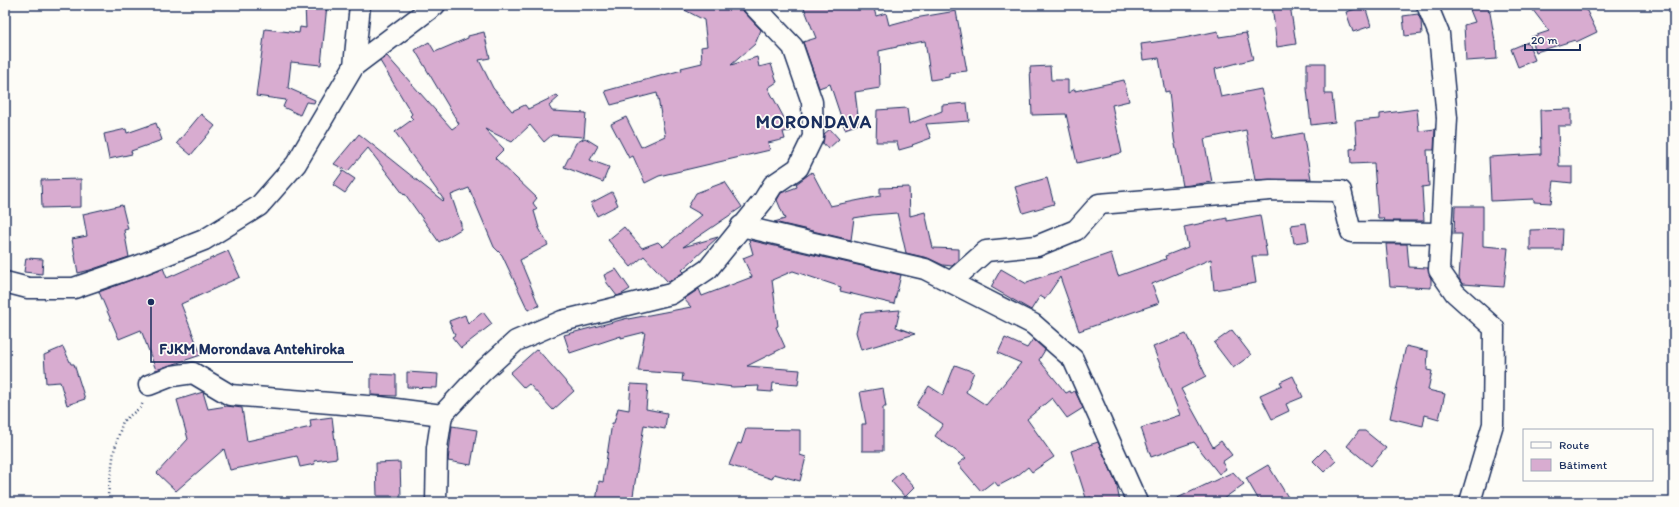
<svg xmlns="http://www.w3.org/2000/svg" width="1679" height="507" font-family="Itim,sans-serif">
<rect width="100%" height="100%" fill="#fdfcf7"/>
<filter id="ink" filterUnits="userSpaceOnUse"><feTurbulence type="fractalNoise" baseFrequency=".025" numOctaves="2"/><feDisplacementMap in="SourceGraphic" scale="8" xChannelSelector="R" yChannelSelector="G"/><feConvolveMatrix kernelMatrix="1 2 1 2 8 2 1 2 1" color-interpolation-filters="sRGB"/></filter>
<g filter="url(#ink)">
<!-- building -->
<g fill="#d8acd0" stroke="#1b2f5e">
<polygon points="305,5 327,5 321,65 291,62 288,88 315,100 314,103 306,102 300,115 283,107 286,100 256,96 265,29 299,33 300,27 306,28"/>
<polygon points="675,5 739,5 739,8 743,11 761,30 755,44 731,65 757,57 759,67 771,64 777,82 768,88 791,131 783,132 785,139 768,143 770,150 659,176 645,183 633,156 629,158 611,124 626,117 641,147 665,136 657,93 611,105 605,91 682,70 681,68 702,63 701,47 707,46 704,20"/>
<polygon points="803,5 873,5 876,16 886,13 889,25 915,18 956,11 967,71 949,73 949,77 931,80 925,41 897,46 897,47 879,51 880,88 855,92 859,124 845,129 830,84 819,88 803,42 816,38"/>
<polygon points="1272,5 1290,5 1296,44 1277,47"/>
<polygon points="1468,5 1487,5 1490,13 1495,41 1496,41 1497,59 1466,61 1464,25 1475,22"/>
<polygon points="1529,5 1584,5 1597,32 1576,42 1575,40 1536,52 1531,37 1549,31"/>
<polygon points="1365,6 1371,26 1353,32 1346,12"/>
<polygon points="1418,14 1421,21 1422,34 1405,36 1403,16"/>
<polygon points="1218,31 1219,37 1246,33 1253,59 1215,69 1221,97 1261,89 1273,137 1275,137 1275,138 1303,133 1311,179 1255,180 1246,130 1204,139 1212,182 1183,186 1174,139 1169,91 1165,92 1159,58 1143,60 1141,44 1184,38"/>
<polygon points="484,32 490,58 479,60 493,88 512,111 525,105 528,109 557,95 559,97 549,106 552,111 586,113 584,137 552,135 544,142 530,125 512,142 485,129 504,149 495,158 537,198 533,203 537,209 534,211 539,228 548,245 520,260 539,306 528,310 502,255 494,247 469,188 451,195 461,224 461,229 439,242 405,194 404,195 368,148 348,171 334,164 359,134 443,201 444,200 395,132 413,119 410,116 412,114 380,61 387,56 452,129 459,124 415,50 429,42 435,52 468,38 468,36"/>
<polygon points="1528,42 1535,60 1518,67 1511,49"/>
<polygon points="1307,63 1325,63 1325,94 1332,94 1335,122 1311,125 1307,89"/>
<polygon points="1050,66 1051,80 1068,80 1068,93 1075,89 1075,91 1124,80 1129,101 1112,105 1122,153 1077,163 1066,114 1032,115 1030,67"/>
<polygon points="967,103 969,121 926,124 931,138 912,145 913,146 899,150 897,142 876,142 877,110 907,108 909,124 942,111 942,105"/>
<polygon points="1417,109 1419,131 1435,129 1434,150 1427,150 1429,186 1422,187 1424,221 1384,221 1383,218 1378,218 1374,163 1351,164 1350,149 1357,148 1355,121 1380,119 1380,114"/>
<polygon points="1571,109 1571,126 1558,126 1559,166 1572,166 1572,183 1554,181 1551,203 1534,202 1534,199 1491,201 1489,157 1541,154 1540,110"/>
<polygon points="201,114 215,126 191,155 177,143"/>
<polygon points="156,123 162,140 131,151 132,154 109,159 104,134 126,129 127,133"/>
<polygon points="830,129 839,139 828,149 823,143 824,134"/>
<polygon points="585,138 598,146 590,160 609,167 603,182 564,167 576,143"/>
<polygon points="343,171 355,179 345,193 333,185"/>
<polygon points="812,172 830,206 880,196 880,188 909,187 910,216 925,212 933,248 959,249 959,260 952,266 943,265 928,258 906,253 897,213 872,215 854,218 851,240 774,222 785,219 777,200 781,193 797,187 796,184"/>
<polygon points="1047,178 1054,204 1023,213 1015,187"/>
<polygon points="81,179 81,207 42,208 41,180"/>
<polygon points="725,182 742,207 683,247 718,237 682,270 684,272 668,282 644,256 631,267 608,240 624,227 642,248 658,242 663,247 702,215 688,207 696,193"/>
<polygon points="612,192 618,205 597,216 591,203"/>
<polygon points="122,205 128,229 124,230 129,257 90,270 78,273 72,239 87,236 83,214"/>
<polygon points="1455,206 1483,206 1483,246 1508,248 1504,287 1462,284 1459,278 1462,234 1454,234"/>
<polygon points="1260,215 1267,256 1252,256 1256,283 1214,290 1211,259 1152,284 1159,303 1079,331 1060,277 1045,299 1040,296 1031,310 991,287 1001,269 1027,284 1027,282 1111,253 1118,276 1166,259 1165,256 1188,247 1184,227 1227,218 1227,221"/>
<polygon points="1306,223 1309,241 1294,243 1291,225"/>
<polygon points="1563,229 1562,250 1530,250 1530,230"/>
<polygon points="749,240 901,275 894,304 840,291 841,287 793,271 772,280 778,326 776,327 785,347 747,366 800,370 798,385 773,383 772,392 758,391 759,386 733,387 682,381 683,374 638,371 645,332 621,338 621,336 570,353 564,335 628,318 628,319 691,307 684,299 699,289 702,296 752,277 743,258 753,254"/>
<polygon points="1386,244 1407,244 1409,267 1428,268 1431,279 1431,288 1390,286"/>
<polygon points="228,251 240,277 181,304 201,355 156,370 141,330 119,339 99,292 163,268 167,278"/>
<polygon points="26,258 43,259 42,274 24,272"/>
<polygon points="616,269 630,289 622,294 617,296 607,283 604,275"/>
<polygon points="900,310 896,327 915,334 861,350 856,332 861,313"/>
<polygon points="483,312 492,324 461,348 452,337 455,335 449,321 465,315 468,324"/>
<polygon points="1232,330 1251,355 1233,368 1214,343"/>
<polygon points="1186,334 1206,376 1181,389 1213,447 1221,441 1232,455 1222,462 1226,469 1219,474 1194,442 1151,457 1141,428 1180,415 1153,347"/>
<polygon points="1005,338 1027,348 1033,339 1045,350 1039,360 1066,393 1070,391 1071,393 1075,391 1083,408 1067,418 1052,398 1027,419 1054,457 1032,472 1028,467 1017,476 998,486 994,481 981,491 958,464 966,458 935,436 943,424 916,406 929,386 943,395 955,365 974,372 966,392 986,405 1021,363 998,353"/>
<polygon points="1406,346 1428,351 1427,370 1432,371 1428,390 1445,394 1439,419 1425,415 1423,426 1390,418"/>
<polygon points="63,347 71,364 74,364 85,399 67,405 60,382 46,383 44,355"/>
<polygon points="537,349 574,391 553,410 529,384 524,388 510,373"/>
<polygon points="407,372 438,374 437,388 407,387"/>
<polygon points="371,374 396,375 396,396 371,395"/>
<polygon points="1293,376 1303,397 1286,404 1289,411 1272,419 1260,395 1282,385 1280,382"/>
<polygon points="631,384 648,385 646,409 667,413 665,429 644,425 632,502 596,502 599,481 603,482 612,423 614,423 618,408 629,410"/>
<polygon points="883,388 886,407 883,407 883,451 862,451 862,424 866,424 860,392"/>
<polygon points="203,392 208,409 227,406 242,408 247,441 311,427 310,420 332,417 337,458 314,461 315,464 300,467 297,456 230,470 224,449 176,491 157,473 188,439 177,400"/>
<polygon points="452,426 477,430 471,465 448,461"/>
<polygon points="746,429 800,430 800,455 806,457 800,481 774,474 772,479 729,465 738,443 741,444"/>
<polygon points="1359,431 1365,431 1386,448 1371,466 1347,446"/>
<polygon points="1098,442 1116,482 1120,502 1093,502 1091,497 1086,498 1071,451"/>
<polygon points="1325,449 1336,461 1324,472 1313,461"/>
<polygon points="400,462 401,496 377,496 376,463"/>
<polygon points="1268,465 1291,502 1260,502 1246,478"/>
<polygon points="901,472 915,487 905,497 891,481"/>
<polygon points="1233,472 1244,484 1219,502 1169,502"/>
</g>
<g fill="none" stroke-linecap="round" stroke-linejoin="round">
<defs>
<g id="minor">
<polyline points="1427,5 1439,34 1447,118 1439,270 1455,293 1494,328 1493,424 1470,502"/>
<polyline points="354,66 360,5"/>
<polyline points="741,226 925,269 1033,324 1073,359 1137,502"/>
<polyline points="5,282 28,288 74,288 138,266 204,240 259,206 296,164 354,66 435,5"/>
<polyline points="951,282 986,251 1037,246 1076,230 1099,204 1270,190 1341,191 1351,232 1441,233"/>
<polyline points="149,385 172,376 193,373 230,395 380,407 442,415"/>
<polyline points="436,502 437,448 442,415 482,372 516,341 562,321 671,294 708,269 763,201 773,185 798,168 813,137 812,102 793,47 753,5"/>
</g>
</defs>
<!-- minor casing -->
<use href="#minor" stroke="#1b2f5e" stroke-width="23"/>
<!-- path -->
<polyline stroke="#1b2f5e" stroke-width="2.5" stroke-dasharray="1 3" stroke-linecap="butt" points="107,502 114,451 123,421 141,407 143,402"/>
<!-- minor -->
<use href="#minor" stroke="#fdfcf7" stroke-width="20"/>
</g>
</g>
<g text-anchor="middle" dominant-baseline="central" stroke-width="3.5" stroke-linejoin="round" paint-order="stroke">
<!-- district labels -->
<g font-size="18" font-weight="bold" letter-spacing="1" fill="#1b2f5e" stroke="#fdfcf7">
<text x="814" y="122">MORONDAVA</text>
</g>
</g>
<!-- callouts -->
<path fill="none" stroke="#1b2f5e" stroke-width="1.5" d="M151 302L151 362H353"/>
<circle fill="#1b2f5e" stroke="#fdfcf7" stroke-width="1.5" cx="151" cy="302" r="4"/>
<g font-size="15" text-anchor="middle" font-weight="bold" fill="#1b2f5e" stroke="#fdfcf7" stroke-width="3.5" stroke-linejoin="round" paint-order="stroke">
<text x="252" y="354">FJKM Morondava Antehiroka</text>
</g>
<!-- margin -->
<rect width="1679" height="507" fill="none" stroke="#fdfcf7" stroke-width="20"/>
<rect x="10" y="10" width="1659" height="487" fill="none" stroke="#1b2f5e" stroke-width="1.5" filter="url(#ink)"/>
<!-- legend -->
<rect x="1523" y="429" width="130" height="52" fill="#fdfcf7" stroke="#a3aaba"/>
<rect x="1531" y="442" width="20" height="6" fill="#fdfcf7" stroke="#a3aaba"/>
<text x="1559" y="449" font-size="12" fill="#1b2f5e">Route</text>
<rect x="1531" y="459" width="20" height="12" fill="#d8acd0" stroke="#a3aaba"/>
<text x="1559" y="469" font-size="12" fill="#1b2f5e">Bâtiment</text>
<!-- scale -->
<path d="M1525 44v6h55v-6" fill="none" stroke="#1b2f5e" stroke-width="2"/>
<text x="1531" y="44" font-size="12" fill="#1b2f5e" stroke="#fdfcf7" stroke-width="3" paint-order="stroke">20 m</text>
</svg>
